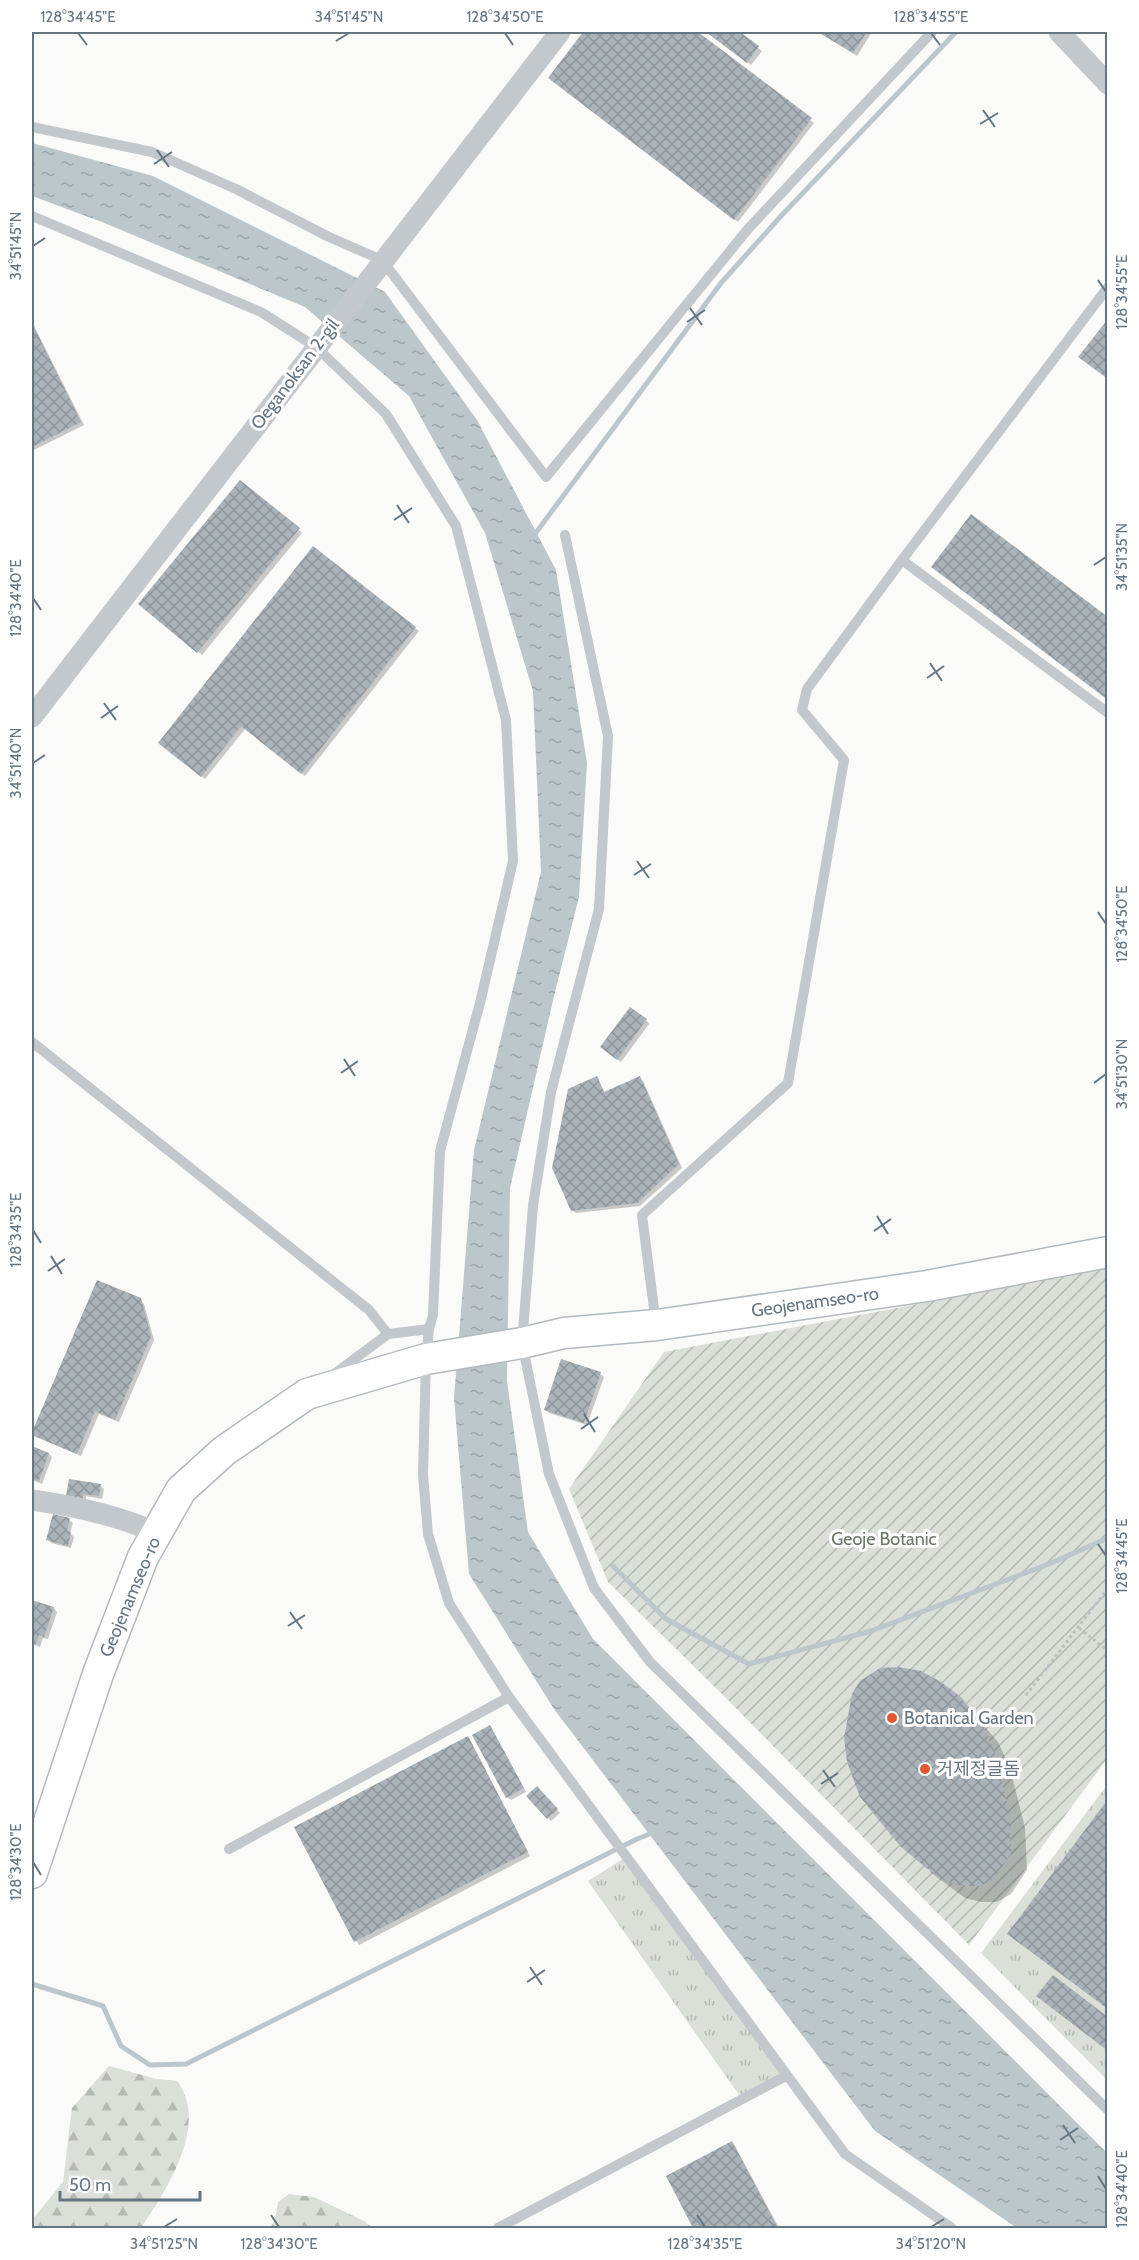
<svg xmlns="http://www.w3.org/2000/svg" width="1139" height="2260" font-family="Cabin,'Noto Sans KR',sans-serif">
<defs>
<pattern id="grass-tufts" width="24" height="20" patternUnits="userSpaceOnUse" patternTransform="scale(1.5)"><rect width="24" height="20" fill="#dadfd7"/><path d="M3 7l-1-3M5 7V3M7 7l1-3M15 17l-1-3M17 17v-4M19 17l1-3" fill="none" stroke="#b4b9b4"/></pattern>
<pattern id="forest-firs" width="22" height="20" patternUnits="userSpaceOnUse" patternTransform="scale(1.5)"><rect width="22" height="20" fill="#dadfd7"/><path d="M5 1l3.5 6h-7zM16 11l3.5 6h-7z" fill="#b4b9b4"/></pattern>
<pattern id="garden-furrows" width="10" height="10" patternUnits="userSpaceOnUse" patternTransform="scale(1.5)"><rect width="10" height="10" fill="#dadfd7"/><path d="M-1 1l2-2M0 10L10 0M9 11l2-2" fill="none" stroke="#b4b9b4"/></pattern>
<pattern id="water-ripples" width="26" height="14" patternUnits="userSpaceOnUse" patternTransform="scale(1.5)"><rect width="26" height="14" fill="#bbc7cb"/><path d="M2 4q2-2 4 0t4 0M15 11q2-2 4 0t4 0" fill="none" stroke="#9ca6aa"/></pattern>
<pattern id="building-cross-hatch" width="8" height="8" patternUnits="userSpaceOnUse" patternTransform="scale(1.5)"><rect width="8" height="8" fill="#aab3b9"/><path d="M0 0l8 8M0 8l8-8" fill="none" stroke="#8e969c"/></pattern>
</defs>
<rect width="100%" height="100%" fill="#fafaf8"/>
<!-- grass -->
<g fill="url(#grass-tufts)">
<polygon points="1107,1785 1107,2080 981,1953"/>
<polygon points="626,1857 786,2076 742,2099 588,1881"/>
</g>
<!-- forest -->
<g fill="url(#forest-firs)">
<path d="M 109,2066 L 157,2079 L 177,2081 C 210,2124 166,2191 141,2228 L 32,2228 L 32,2220 L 63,2182 L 72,2108 Z"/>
<polygon points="289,2194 314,2197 364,2221 373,2228 270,2228 275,2220 278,2202"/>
</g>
<!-- garden -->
<polygon fill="url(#garden-furrows)" points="1107,1268 1107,1759 969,1945 723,1695 608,1582 569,1489 664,1352"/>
<!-- water -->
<polygon fill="url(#water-ripples)" points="32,143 153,176 385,292 477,420 556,570 587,763 579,897 554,996 510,1188 507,1381 528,1532 593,1639 1107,2153 1107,2228 1017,2228 875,2131 554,1709 469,1574 454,1398 474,1150 541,872 533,691 485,533 409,396 305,307 102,222 32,196"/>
<!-- shadow -->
<g fill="#0003">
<polygon points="585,32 695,32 814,123 738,222 550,78"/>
<polygon points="707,32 738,32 762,51 751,65"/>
<polygon points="818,32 872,32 857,56"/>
<polygon points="32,322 84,425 34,450 32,448"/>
<polygon points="299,530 302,533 202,655 144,607"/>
<polygon points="415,628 419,631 305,776 245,729 205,779 164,747"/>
<polygon points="646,1020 649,1024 621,1062 605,1050"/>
<polygon points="596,1078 605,1093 640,1078 643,1081 682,1168 640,1206 576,1213 572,1210"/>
<polygon points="140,1300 144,1304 154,1340 119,1422 99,1414 81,1456 36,1437 32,1434"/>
<polygon points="600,1374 604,1377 587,1425 549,1413 546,1409"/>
<polygon points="32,1448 49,1454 52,1457 42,1484 32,1480"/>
<polygon points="100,1485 104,1489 102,1499 86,1496 86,1501 68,1495"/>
<polygon points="69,1520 73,1523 70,1533 74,1537 71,1548 51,1543 48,1539"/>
<polygon points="32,1601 54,1608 57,1612 48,1639 43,1638 40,1647 32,1644"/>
<polygon points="960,1698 998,1742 1010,1768 1025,1828 1027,1870 1011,1894 997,1902 981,1902 965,1898 930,1872"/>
<polygon points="490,1727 526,1792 511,1800 507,1797"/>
<polygon points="471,1742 530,1856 359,1945 296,1827"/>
<polygon points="537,1788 560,1813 551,1821 528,1796"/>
<polygon points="731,2143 735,2146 779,2228 695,2228 668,2177"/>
</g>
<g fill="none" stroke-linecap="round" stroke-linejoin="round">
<!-- stream -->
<g stroke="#bbc7cb" stroke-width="5">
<polyline points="532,538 721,283 781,216 956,32"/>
<polyline points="613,1566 666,1619 749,1664 871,1631 1049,1564 1108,1538"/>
<polyline points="32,1984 103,2006 121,2046 150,2065 186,2064 637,1839 655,1832"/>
</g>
</g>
<!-- building -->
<g fill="url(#building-cross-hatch)">
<polygon points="583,32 698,32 812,118 734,220 548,78"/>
<polygon points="706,32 740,32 759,46 747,63"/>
<polygon points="818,32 867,32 853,53"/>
<polygon points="1108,319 1108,379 1078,357"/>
<polygon points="32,323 81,422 32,447"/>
<polygon points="240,480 300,528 197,653 138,604"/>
<polygon points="971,514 1108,617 1108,700 931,567"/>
<polygon points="313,546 416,627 301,774 241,726 201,777 158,743"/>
<polygon points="630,1007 647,1019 617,1060 600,1047"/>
<polygon points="597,1076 604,1092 640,1076 679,1164 637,1203 571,1211 552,1168 568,1089"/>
<polygon points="97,1280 141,1298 151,1336 115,1420 95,1411 77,1454 32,1435 32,1432"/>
<polygon points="561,1359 601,1372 584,1423 544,1410"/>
<polygon points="32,1446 49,1453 39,1481 32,1479"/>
<polygon points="69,1479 101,1484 99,1496 83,1494 83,1498 66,1496"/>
<polygon points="53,1514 70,1518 67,1531 71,1532 68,1546 46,1540"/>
<polygon points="32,1600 54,1607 44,1637 39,1635 36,1644 32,1643"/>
<polygon points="898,1667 921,1671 941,1682 961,1697 982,1724 994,1750 1009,1811 1011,1854 994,1878 981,1886 963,1886 947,1882 925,1867 900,1846 860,1797 847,1762 844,1738 852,1694 860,1681 880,1668"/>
<polygon points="490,1725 524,1788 506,1798 472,1735"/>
<polygon points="468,1736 528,1852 354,1942 294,1827"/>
<polygon points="537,1786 558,1809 547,1819 526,1796"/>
<polygon points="1108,1799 1108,2009 1007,1934"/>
<polygon points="1053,1975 1108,2017 1108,2051 1036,1996"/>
<polygon points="732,2141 778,2228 693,2228 666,2176"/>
</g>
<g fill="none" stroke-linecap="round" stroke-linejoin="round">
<defs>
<polyline id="secondary" points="32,1873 98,1674 143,1557 181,1490 224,1451 307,1394 426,1359 522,1343 564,1333 657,1325 927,1286 1108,1252"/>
</defs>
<!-- secondary casing -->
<use href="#secondary" stroke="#b3babf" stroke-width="33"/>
<!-- path -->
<g stroke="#bbbfc2" stroke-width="3" stroke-dasharray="3 3" stroke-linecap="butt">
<polyline points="1079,1628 1108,1651"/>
<polyline points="1026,1695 1108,1588"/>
</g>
<!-- service -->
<g stroke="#c3c8cc" stroke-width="10">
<polyline points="32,127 152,152 236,189 329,237 382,260 546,477 748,229 932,32"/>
<polyline points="32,216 261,312 316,347 386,414 456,526 506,720 513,861 480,1003 440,1151 433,1315 429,1329"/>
<polyline points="1108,287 902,560 1108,713"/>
<polyline points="565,535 608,736 599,909 551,1092 533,1206 522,1343 549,1474 594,1588 650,1662 1108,2110"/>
<polyline points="32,1042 369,1310 388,1334 429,1329 426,1359 423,1475 428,1534 449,1603 509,1697 845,2154 952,2228"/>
<polyline points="656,1324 642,1215 788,1083 844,760 802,710 807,689 902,560"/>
<polyline points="333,1375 388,1334"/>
<polyline points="229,1849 509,1697"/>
<polyline points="498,2228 786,2076"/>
</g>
<!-- minor -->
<g stroke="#c3c8cc" stroke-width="21">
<polyline points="1059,32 1108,84"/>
<polyline points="32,717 560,32"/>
<path d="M 32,1500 C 75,1506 117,1515 157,1533"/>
</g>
<!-- secondary -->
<use href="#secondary" stroke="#fff" stroke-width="30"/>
</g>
<!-- ticks -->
<path fill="none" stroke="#657683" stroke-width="2" d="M 78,33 L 87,45M 505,33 L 513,45M 931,33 L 940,45M 336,41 L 349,33M 983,110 L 995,127M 980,124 L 998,113M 157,150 L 169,167M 154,164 L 172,152M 33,246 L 45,238M 1098,280 L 1106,292M 690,308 L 702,325M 687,322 L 705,310M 397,505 L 409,523M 394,520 L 412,508M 1094,565 L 1106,557M 33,598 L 41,610M 930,663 L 942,681M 927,678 L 944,666M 104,703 L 116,720M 101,718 L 118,706M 33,763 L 45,755M 637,861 L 649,878M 634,875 L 651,864M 1098,912 L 1106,924M 344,1059 L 355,1076M 341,1073 L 358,1061M 1094,1083 L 1106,1074M 877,1216 L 888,1234M 33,1230 L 41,1243M 874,1231 L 891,1219M 51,1256 L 62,1274M 48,1271 L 65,1259M 584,1414 L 595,1432M 581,1429 L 598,1417M 1098,1544 L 1106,1556M 290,1612 L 302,1629M 288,1626 L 305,1615M 823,1770 L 835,1787M 821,1784 L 838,1773M 33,1862 L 41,1875M 530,1967 L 542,1985M 527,1982 L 545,1970M 1063,2125 L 1075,2143M 1060,2140 L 1078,2128M 1098,2176 L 1106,2189M 271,2215 L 279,2227M 697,2215 L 705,2227M 164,2227 L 177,2219M 931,2227 L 944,2219"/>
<!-- markers -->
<g fill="#e4572e" stroke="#fff" stroke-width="2">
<circle cx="892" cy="1718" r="6"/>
<circle cx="925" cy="1769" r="6"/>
</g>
<g text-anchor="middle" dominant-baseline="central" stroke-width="6" stroke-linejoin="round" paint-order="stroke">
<!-- street labels -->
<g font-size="18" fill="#657683" stroke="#fff">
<text transform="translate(295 374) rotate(-53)">Oeganoksan 2-gil</text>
<text transform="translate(815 1302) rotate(-8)">Geojenamseo-ro</text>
<text transform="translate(130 1597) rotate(-67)">Geojenamseo-ro</text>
</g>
<!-- park labels -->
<g font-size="18" fill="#687a64" stroke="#fff">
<text x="884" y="1539">Geoje Botanic</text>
</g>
<!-- poi labels -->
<g font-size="18" fill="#657683" stroke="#fff" text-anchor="start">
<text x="904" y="1718">Botanical Garden</text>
<text x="937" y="1769">거제정글돔</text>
</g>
</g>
<!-- border -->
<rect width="1139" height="2260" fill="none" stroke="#ffffff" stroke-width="66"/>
<!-- scale -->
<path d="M60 2191v9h140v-9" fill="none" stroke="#657683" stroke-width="3"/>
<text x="69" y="2191" font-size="18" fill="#657683" stroke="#ffffff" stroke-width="4.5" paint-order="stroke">50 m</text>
<rect x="33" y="33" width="1073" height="2194" fill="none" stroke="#657683" stroke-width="2"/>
<g font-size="15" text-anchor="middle" fill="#657683">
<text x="78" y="22">128°34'45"E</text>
<text x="349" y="22">34°51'45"N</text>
<text x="505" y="22">128°34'50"E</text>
<text x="931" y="22">128°34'55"E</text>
<text transform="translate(16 246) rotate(-90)" y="5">34°51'45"N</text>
<text transform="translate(1122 292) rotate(-90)" y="5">128°34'55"E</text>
<text transform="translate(1122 557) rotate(-90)" y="5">34°51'35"N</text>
<text transform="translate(16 598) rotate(-90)" y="5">128°34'40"E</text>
<text transform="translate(16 763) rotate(-90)" y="5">34°51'40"N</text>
<text transform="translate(1122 924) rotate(-90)" y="5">128°34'50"E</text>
<text transform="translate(1122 1074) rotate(-90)" y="5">34°51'30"N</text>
<text transform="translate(16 1230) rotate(-90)" y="5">128°34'35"E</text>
<text transform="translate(1122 1556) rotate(-90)" y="5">128°34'45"E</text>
<text transform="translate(16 1862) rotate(-90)" y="5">128°34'30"E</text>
<text transform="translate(1122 2189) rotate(-90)" y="5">128°34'40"E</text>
<text x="164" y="2249">34°51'25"N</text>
<text x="279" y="2249">128°34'30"E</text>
<text x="705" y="2249">128°34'35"E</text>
<text x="931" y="2249">34°51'20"N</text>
</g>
</svg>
